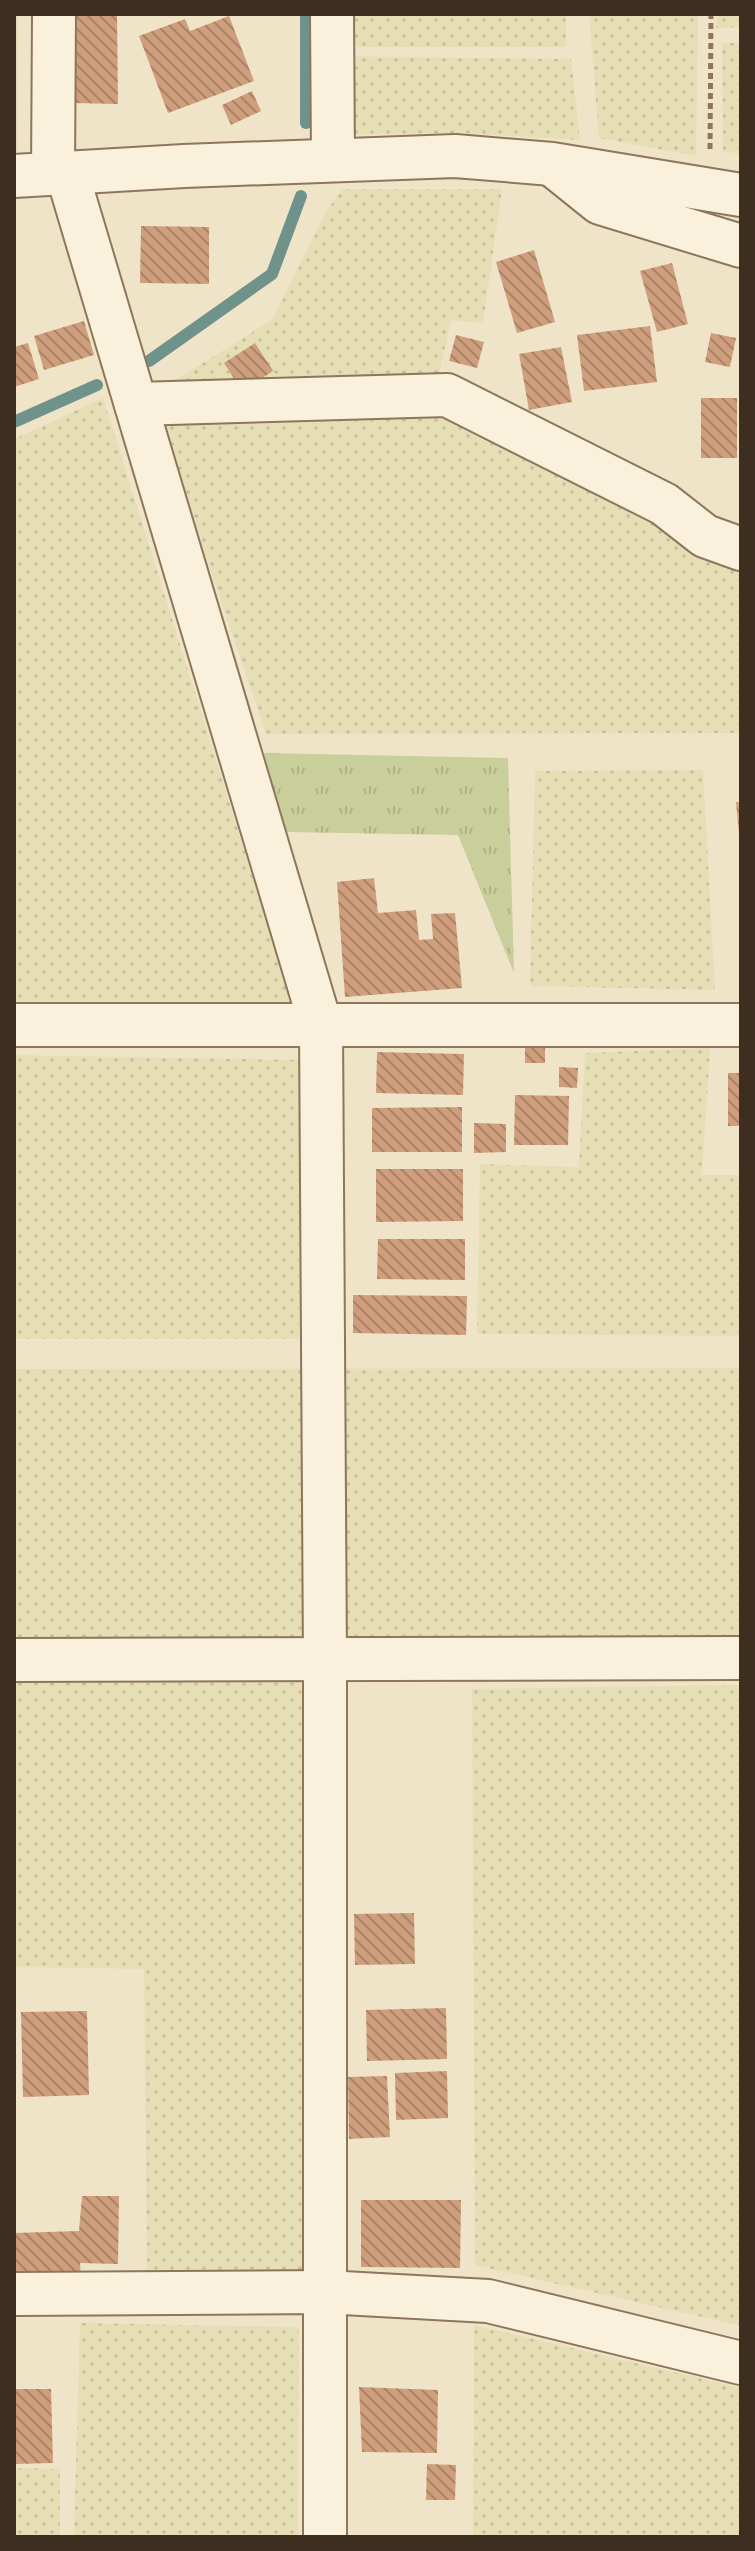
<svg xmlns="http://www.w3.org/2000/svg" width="755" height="2551" font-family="'PT Serif',serif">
<defs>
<pattern id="farmland-dots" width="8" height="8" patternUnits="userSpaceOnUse" patternTransform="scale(2)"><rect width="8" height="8" fill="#e6deb5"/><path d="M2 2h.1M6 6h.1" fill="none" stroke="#c6bf9b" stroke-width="1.8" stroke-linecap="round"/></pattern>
<pattern id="grass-tufts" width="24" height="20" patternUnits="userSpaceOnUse" patternTransform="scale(2)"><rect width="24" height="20" fill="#c9cf9b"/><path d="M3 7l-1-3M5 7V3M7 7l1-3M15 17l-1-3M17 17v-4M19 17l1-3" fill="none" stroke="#aeb285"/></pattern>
<pattern id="building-back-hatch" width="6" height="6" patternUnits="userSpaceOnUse" patternTransform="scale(2)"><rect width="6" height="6" fill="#cf9f7d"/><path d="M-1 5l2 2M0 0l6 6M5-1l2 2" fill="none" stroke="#a98266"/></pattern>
</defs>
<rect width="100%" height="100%" fill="#f0e4c8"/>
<!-- farmland -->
<g fill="url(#farmland-dots)">
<rect x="14" y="14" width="4" height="138"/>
<rect x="332" y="14" width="234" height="33"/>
<polygon points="589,14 698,14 696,156 599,138"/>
<polygon points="717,14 741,14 741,27 716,28"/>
<polygon points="722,43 741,43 741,154 723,151"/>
<polygon points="327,56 571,59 580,140 458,133 333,135"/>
<polygon points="342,189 502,189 483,323 451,320 438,379 145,395 184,375 273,319 325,214"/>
<polygon points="103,398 294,1009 14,1004 14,439"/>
<polygon points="436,413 741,551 741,733 266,734 162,426"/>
<polygon points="703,770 715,990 530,986 535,771"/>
<polygon points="710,1048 702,1175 741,1175 741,1336 477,1334 480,1164 579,1167 585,1053"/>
<polygon points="14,1055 300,1060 299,1339 14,1339"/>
<polygon points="741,1368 741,1655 14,1658 14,1369"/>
<polygon points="14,1677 308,1678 309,2274 147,2272 144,1969 14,1967"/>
<polygon points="741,1685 741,2326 475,2265 472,1689"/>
<polygon points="80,2323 299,2327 298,2537 74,2537"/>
<polygon points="474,2325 741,2388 741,2537 473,2537"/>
<polygon points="14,2468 60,2469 60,2537 14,2537"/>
</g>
<!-- grass -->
<polygon fill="url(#grass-tufts)" points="264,753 508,758 514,973 458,835 285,832"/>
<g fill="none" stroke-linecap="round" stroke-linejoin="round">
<!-- stream -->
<g stroke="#6f938a" stroke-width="12">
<polyline points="306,14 306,123"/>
<polyline points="149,361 272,274 301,196"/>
<polyline points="14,422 97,385"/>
</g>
</g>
<!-- building -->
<g fill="url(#building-back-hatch)">
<polygon points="71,14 117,14 118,104 72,103"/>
<polygon points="229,16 254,81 168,113 139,36 185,19 190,31"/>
<polygon points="252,91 261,111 231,125 222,105"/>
<polygon points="141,226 209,227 209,284 140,283"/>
<polygon points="534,250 555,322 517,333 496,262"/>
<polygon points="672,263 688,324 657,332 640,271"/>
<polygon points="84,321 94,355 44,370 34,336"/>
<polygon points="650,326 657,382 584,391 577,335"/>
<polygon points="711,333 736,338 730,367 705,362"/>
<polygon points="456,335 484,342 477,368 449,361"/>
<polygon points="28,343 39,379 14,387 14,347"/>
<polygon points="255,343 273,371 242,391 224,363"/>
<polygon points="561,347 572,402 529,410 519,354"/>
<rect x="701" y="398" width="36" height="60"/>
<polygon points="736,802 741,802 741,834 739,834"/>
<polygon points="374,878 378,913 416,910 419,940 433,939 431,914 455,913 462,988 345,997 337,882"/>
<polygon points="545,1044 545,1063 525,1063 525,1045"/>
<polygon points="377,1052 464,1054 463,1095 376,1093"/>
<polygon points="559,1067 578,1068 577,1088 559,1087"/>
<rect x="728" y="1073" width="13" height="53"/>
<polygon points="515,1095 569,1096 568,1145 514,1145"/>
<polygon points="462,1107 462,1152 372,1152 372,1108"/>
<polygon points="474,1123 506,1124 506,1152 474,1153"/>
<polygon points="376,1169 463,1169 463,1221 376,1222"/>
<polygon points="378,1239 465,1239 465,1280 377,1279"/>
<polygon points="353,1295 467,1296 466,1335 353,1333"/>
<polygon points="414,1913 415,1964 355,1965 354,1914"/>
<polygon points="446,2008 447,2059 367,2061 366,2010"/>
<polygon points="87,2011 89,2095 23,2097 21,2012"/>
<polygon points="447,2071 448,2118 396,2120 395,2073"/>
<polygon points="387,2076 390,2137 349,2139 348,2077"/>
<polygon points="82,2196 119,2196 118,2264 80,2263 81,2278 14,2280 14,2233 79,2231"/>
<polygon points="361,2200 461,2200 460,2268 361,2267"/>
<polygon points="359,2387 438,2390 437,2453 362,2452"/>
<polygon points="14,2389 51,2389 53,2463 14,2464"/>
<polygon points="427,2464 456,2465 455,2500 426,2500"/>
</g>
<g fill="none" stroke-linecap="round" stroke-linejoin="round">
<defs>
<g id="minor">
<polyline points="332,14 333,159"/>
<polyline points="554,166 600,203 741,246"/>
<polyline points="67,173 321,1026 325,1660 325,2537"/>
<polyline points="53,174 54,14"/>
<polyline points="14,176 184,166 455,156 552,164 741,195"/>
<polyline points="136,404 447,395 664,504 705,536 741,549"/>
<polyline points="14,1025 741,1025"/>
<polyline points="14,1660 741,1658"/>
<polyline points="14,2294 325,2292 488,2301 741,2363"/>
</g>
</defs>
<!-- minor casing -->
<use href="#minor" stroke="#8d765c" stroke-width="46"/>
<!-- path -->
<polyline stroke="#8d765c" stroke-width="5" stroke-dasharray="6 4" stroke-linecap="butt" points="710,149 711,14"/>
<!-- minor -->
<use href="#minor" stroke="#faf1dc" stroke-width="42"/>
</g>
<!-- border -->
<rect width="755" height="2551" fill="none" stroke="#3d2e20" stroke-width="32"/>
</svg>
